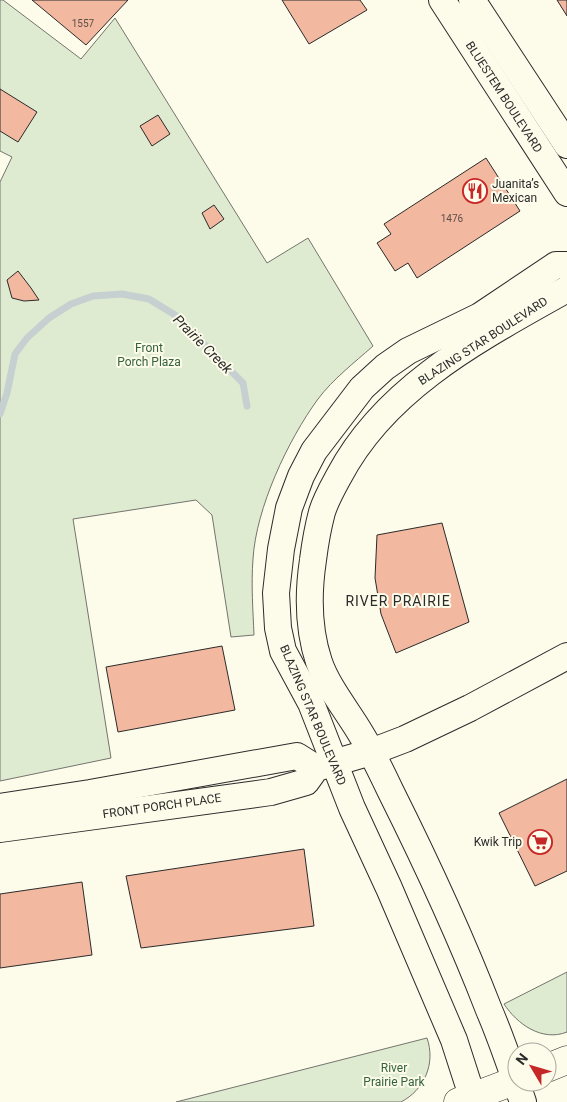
<svg xmlns="http://www.w3.org/2000/svg" width="567" height="1102" font-family="Roboto,sans-serif">
<rect width="100%" height="100%" fill="#fdfbea"/>
<!-- green -->
<g fill="#deebd1" stroke="#74746e">
<path d="M 0,0 L 3,0 L 81,59 L 115,18 L 267,263 L 308,238 L 373,346 C 354,363 333,379 318,399 C 288,440 256,508 253,559 C 251,585 253,610 254,635 L 231,637 L 212,515 L 196,500 L 73,519 L 111,758 L 0,781 L 0,182 L 12,157 L 0,151 Z"/>
<path d="M 567,972 L 567,1032 C 542,1042 517,1024 504,1004 Z"/>
<path d="M 427,1038 C 436,1064 424,1090 401,1102 L 176,1102 Z"/>
</g>
<g fill="none" stroke-linecap="round" stroke-linejoin="round">
<!-- stream -->
<polyline stroke="#c7d0d0" stroke-width="7" points="0,414 7,393 15,354 27,338 49,318 71,304 93,296 122,294 149,299 175,315 243,383 247,406"/>
</g>
<!-- building -->
<g fill="#f2b8a0" stroke="#2b2b2b">
<polygon points="32,0 128,0 86,45"/>
<polygon points="282,0 360,0 367,10 309,44"/>
<polygon points="557,0 567,0 567,16"/>
<polygon points="0,89 37,112 18,142 0,131"/>
<polygon points="158,115 170,134 152,146 140,126"/>
<polygon points="486,158 520,211 417,278 408,263 395,271 377,243 391,234 384,224"/>
<polygon points="214,205 224,219 210,229 202,213"/>
<polygon points="18,271 31,288 39,300 24,301 12,298 7,280"/>
<polygon points="442,523 469,622 396,653 381,614 375,578 377,535"/>
<polygon points="222,646 235,710 118,732 106,667"/>
<polygon points="567,779 567,871 535,886 499,813"/>
<polygon points="304,849 314,926 141,948 126,876"/>
<polygon points="82,882 92,955 0,968 0,894"/>
</g>
<g fill="none" stroke-linecap="round" stroke-linejoin="round">
<defs>
<g id="minor">
<polyline points="442,0 567,193"/>
<polyline points="472,0 567,145"/>
<polyline points="0,807 90,793 297,756 316,768"/>
<polyline points="0,829 271,792 306,782 316,768 371,752 405,739 470,708 567,656"/>
<polyline points="474,1102 454,1040 389,888 352,808 311,703 283,651 278,628 276,593 281,549 289,508 301,476 314,451 362,388 385,367 408,351 480,316 556,265 567,265"/>
<path d="M 523,1102 C 512,1071 502,1040 489,1010 C 460,935 426,862 390,790 C 381,771 372,752 361,734 C 347,710 328,688 319,662 C 308,629 308,593 313,560 C 315,544 318,527 322,512 C 326,499 333,487 339,476 C 386,386 482,337 567,289"/>
</g>
<g id="major">
<polyline points="547,1068 567,1060"/>
<polyline points="458,1102 517,1080"/>
</g>
</defs>
<!-- minor casing -->
<use href="#minor" stroke="#2b2b2b" stroke-width="28"/>
<!-- major casing -->
<use href="#major" stroke="#2b2b2b" stroke-width="29"/>
<!-- minor -->
<use href="#minor" stroke="#fdfbea" stroke-width="26"/>
<!-- major -->
<use href="#major" stroke="#fdfbea" stroke-width="28"/>
</g>
<!-- icons -->
<defs>
<symbol id="restaurant-ring" viewBox="-11 -11 22 22"><circle r="9.5" fill="#fdfbea" stroke="#c62828" stroke-width="1.5"/><path d="M-5-6h1v4h1v-4h1v4h1v-4h1v5L-1.5 .5V6h-2V.5L-5-1ZM5-6V6H3V1.5H1.5Q1.5-4 5-6Z" fill="#c62828"/></symbol>
<symbol id="supermarket-ring" viewBox="-11 -11 22 22"><circle r="9.5" fill="#fdfbea" stroke="#c62828" stroke-width="1.5"/><path d="M-6-5.5h2.5l.6 2H6L4.5 2H-2.5L-4.4-4H-6ZM-1.5 3.2a1.3 1.3 0 1 0 .1 0ZM3 3.2a1.3 1.3 0 1 0 .1 0Z" fill="#c62828"/></symbol>
</defs>
<g fill-rule="evenodd">
<use href="#restaurant-ring" x="461" y="177" width="28" height="28"/>
<use href="#supermarket-ring" x="526" y="828" width="28" height="28"/>
</g>
<g text-anchor="middle" dominant-baseline="central" stroke-width="4" stroke-linejoin="round" paint-order="stroke">
<!-- number labels -->
<g font-size="10" fill="#5d4e48">
<text x="83" y="23">1557</text>
<text x="452" y="218">1476</text>
</g>
<!-- street labels -->
<g font-size="12" fill="#2b2b2b" stroke="#fdfbea">
<text transform="translate(504 97) rotate(57)">BLUESTEM BOULEVARD</text>
<text transform="translate(483 341) rotate(-33)">BLAZING STAR BOULEVARD</text>
<text transform="translate(313 715) rotate(67)">BLAZING STAR BOULEVARD</text>
<text transform="translate(162 806) rotate(-8)">FRONT PORCH PLACE</text>
</g>
<!-- poi labels -->
<g font-size="12" fill="#2b2b2b" stroke="#fdfbea" text-anchor="start">
<text x="492" y="184">Juanita’s<tspan x="492" dy="14">Mexican</tspan></text>
<text x="522" y="842" text-anchor="end">Kwik Trip</text>
</g>
<!-- park labels -->
<g font-size="12" fill="#34623c" stroke="#fdfbea">
<text x="149" y="348">Front<tspan x="149" dy="14">Porch Plaza</tspan></text>
<text x="394" y="1068">River<tspan x="394" dy="14">Prairie Park</tspan></text>
</g>
<!-- water labels -->
<g font-size="14" font-style="italic" fill="#2b2b2b" stroke="#fdfbea">
<text transform="translate(203 344) rotate(45)">Prairie Creek</text>
</g>
<!-- neighbourhood labels -->
<g font-size="14" letter-spacing="1" fill="#2b2b2b" stroke="#fdfbea">
<text x="398" y="601">RIVER PRAIRIE</text>
</g>
</g>
<!-- north arrow -->
<g transform="translate(532 1067) rotate(308)"><circle r="24" fill="#fdfbea" stroke="#a9a89e"/>
<path d="M0-4L9 19L0 12L-9 19Z" fill="#c62828"/>
<text y="-8" font-size="14" font-weight="bold" text-anchor="middle" fill="#2b2b2b">N</text>
</g>
</svg>
